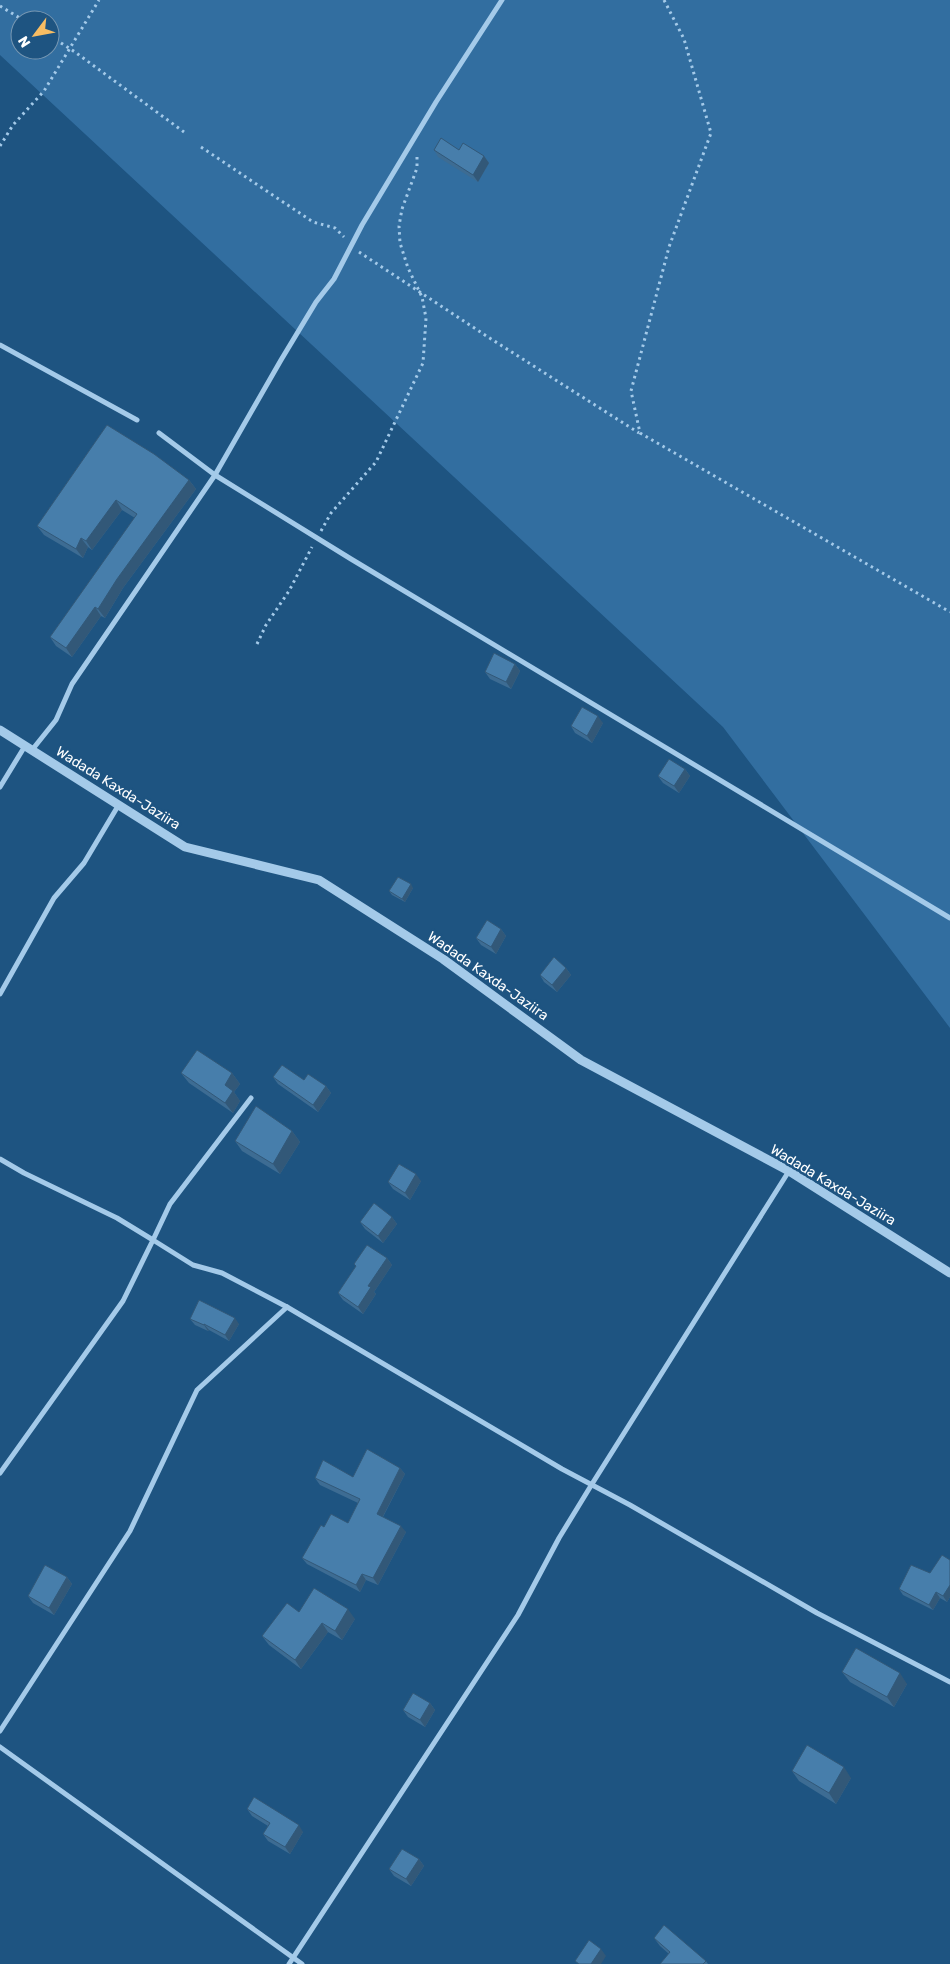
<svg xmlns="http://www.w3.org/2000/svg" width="950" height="1964" font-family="Rubik,sans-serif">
<rect width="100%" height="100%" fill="#1e5481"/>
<!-- green -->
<path fill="#326ea0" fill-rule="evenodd" d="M 0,0 L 950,0 L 950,1028 L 723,727 L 0,55 ZM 20,20 L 50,20 L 50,50 L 20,50 Z"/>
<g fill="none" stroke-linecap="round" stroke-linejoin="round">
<!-- path -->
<g stroke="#a4cae9" stroke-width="3" stroke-dasharray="2.5 4" stroke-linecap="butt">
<polyline points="664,0 684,39 711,133 669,247 631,391 640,433 950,612"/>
<polyline points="0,6 23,20"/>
<polyline points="50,36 75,52 184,132"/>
<polyline points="0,146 13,125 44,91 99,0"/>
<polyline points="201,147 313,222 335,228 344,237"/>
<polyline points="359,252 488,337 639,433"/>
<polyline points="321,531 331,513 376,462 423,363 426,318 422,297 408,268 400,243 399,226 402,209 417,168 417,153"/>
<polyline points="257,644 266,625 289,591 312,547"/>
</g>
<!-- minor -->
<g stroke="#a4cae9" stroke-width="5">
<polyline points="0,345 137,420"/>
<polyline points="159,433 215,475 351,559 950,918"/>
<polyline points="32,750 56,720 72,684 215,475 281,360 316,302 334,279 362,225 436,102 502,0"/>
<polyline points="0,787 25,746"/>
<polyline points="0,994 54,898 84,863 118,806"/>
<polyline points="251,1098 170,1204 153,1240 193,1265 222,1273 287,1307 562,1469 630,1505 817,1613 950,1682"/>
<polyline points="0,1159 24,1173 117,1218 153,1240 123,1301 0,1473"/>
<polyline points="0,1731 130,1531 197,1390 287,1307"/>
<polyline points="0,1747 302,1964"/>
<polyline points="289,1964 518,1615 559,1538 592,1484 789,1171"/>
</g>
<!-- tertiary -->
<polyline stroke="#a4cae9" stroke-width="9" points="0,730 185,847 319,880 443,959 581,1060 789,1171 950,1273"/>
</g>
<!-- wall -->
<g fill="#3d6c93">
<polygon points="434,150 459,150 484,156 489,163 478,182 438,157"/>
<polygon points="107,425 189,480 196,489 123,588 105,618 101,616 72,657 56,646 50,637 135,518 122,510 92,550 88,547 83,558 44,535 37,526"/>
<polygon points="515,664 520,671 511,689 490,679 485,672"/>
<polygon points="603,723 592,743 575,733 571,726"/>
<polygon points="685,769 690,776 679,793 663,783 658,776"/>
<polygon points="413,888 405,902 392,895 389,891"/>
<polygon points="501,929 506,936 496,954 481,945 476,938"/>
<polygon points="566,968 571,975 557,992 544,982 540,975"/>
<polygon points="181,1073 232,1073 240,1084 234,1092 240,1101 233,1113 189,1083"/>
<polygon points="273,1077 326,1086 331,1093 318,1112 278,1084"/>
<polygon points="292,1131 300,1142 280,1174 242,1151 235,1141"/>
<polygon points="421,1181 410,1200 393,1189 388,1182"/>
<polygon points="392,1217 397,1224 383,1243 365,1229 360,1222"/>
<polygon points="387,1258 392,1265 374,1292 376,1294 363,1314 343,1300 338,1293 356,1267 354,1264"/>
<polygon points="190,1319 239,1324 229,1341 209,1330 208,1331 195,1325"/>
<polygon points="400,1468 405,1474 383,1517 406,1532 378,1585 366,1580 360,1592 307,1564 302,1558 324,1527 348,1523 358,1503 320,1485 315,1478 353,1477"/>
<polygon points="950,1560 950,1597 947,1602 940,1598 933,1610 903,1595 899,1589 930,1573"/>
<polygon points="67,1577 72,1584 54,1615 33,1603 28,1596"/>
<polygon points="299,1612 355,1619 342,1640 328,1632 301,1669 269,1645 262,1636"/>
<polygon points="842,1672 907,1684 894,1707 850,1682"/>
<polygon points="430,1703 435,1710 425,1727 408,1717 403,1710"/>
<polygon points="792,1771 851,1778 836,1804 799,1781"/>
<polygon points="247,1809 303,1832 290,1854 268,1841 263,1834 268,1826 252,1816"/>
<polygon points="419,1859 424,1866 411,1886 394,1876 389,1869"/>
<polygon points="654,1938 706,1961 708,1964 660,1964 669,1954 660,1946"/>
</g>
<!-- shaded-wall -->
<g fill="#325878">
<polygon points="484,156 489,163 478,182 473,175"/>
<polygon points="189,480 196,489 123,588 105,618 98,609 117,579"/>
<polygon points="116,500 122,510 92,550 86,541"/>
<polygon points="81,538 88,547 83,558 76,549"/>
<polygon points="95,607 101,616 72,657 66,648"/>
<polygon points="515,664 520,671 511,689 506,682"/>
<polygon points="598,716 603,723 592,743 587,736"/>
<polygon points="685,769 690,776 679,793 674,786"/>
<polygon points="411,884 413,888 405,902 402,899"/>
<polygon points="501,929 506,936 496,954 491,947"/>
<polygon points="566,968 571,975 557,992 552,985"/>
<polygon points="232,1073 240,1084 234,1092 240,1101 233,1113 225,1103 225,1085"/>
<polygon points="326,1086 331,1093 318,1112 313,1105"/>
<polygon points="292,1131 300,1142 280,1174 273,1164"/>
<polygon points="416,1174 421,1181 410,1200 405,1193"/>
<polygon points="392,1217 397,1224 383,1243 378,1236"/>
<polygon points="387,1258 392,1265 374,1292 376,1294 363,1314 358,1307 368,1286"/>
<polygon points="235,1318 239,1324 229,1341 225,1335"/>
<polygon points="204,1324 209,1330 208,1331 204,1325"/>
<polygon points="400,1468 405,1474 381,1520 377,1514"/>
<polygon points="401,1526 406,1532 378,1585 373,1578"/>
<polygon points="362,1574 366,1580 360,1592 356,1585"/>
<polygon points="67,1577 72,1584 54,1615 49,1608"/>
<polygon points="950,1585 950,1597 947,1602 943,1596"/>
<polygon points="936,1592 940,1598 933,1610 929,1605"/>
<polygon points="348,1609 355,1619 342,1640 335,1631"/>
<polygon points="322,1623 328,1632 301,1669 295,1660"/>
<polygon points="900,1673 907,1684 894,1707 887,1697"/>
<polygon points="430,1703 435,1710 425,1727 420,1720"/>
<polygon points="844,1767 851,1778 836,1804 829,1793"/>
<polygon points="299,1825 303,1832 290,1854 285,1847"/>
<polygon points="419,1859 424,1866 411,1886 406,1879"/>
<polygon points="601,1949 606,1956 601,1964 591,1964"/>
</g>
<!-- building -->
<g fill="#477eab" stroke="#325878">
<polygon points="441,138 459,150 463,143 484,156 473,175 434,150"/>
<polygon points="107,425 154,454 189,480 117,579 98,609 95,607 66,648 50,637 137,514 116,500 86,541 81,538 76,549 37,526"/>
<polygon points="494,653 515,664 506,682 485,672"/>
<polygon points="582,707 598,716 587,736 571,726"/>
<polygon points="669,759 685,769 674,786 658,776"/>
<polygon points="398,877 411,884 402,899 389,891"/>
<polygon points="487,920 501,929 491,947 476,938"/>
<polygon points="554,957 566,968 552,985 540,975"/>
<polygon points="197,1050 232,1073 225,1085 233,1091 225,1103 181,1073"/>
<polygon points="282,1065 304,1080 308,1074 326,1086 313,1105 273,1077"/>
<polygon points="256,1106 292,1131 273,1164 235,1141"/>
<polygon points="399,1164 416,1174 405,1193 388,1182"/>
<polygon points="374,1203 392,1217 378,1236 360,1222"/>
<polygon points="367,1245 387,1258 368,1286 371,1287 358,1307 338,1293 356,1266 354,1264"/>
<polygon points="199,1300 235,1318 225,1335 204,1324 204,1325 190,1319"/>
<polygon points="367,1449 400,1468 377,1514 401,1526 373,1578 362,1574 356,1585 302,1558 321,1525 324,1527 331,1514 348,1523 360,1499 315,1478 323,1460 353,1477"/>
<polygon points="942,1555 950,1560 950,1585 943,1596 936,1592 929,1605 899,1589 911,1565 930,1573"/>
<polygon points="45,1565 67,1577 49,1608 28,1596"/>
<polygon points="314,1588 348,1609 335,1631 322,1623 295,1660 262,1636 287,1603 299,1612"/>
<polygon points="856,1648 900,1673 887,1697 842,1672"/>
<polygon points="413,1693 430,1703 420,1720 403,1710"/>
<polygon points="807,1745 844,1767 829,1793 792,1771"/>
<polygon points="254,1797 299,1825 285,1847 263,1834 270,1823 247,1809"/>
<polygon points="402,1849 419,1859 406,1879 389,1869"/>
<polygon points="664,1925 706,1961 703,1964 660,1964 670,1952 654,1938"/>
<polygon points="589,1940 601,1949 591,1964 579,1964 575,1961"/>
</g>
<g text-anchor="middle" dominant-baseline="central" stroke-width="5" stroke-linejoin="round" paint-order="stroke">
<!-- street labels -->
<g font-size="14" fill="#fff" stroke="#1e5481">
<text transform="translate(118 788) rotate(32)">Wadada Kaxda-Jaziira</text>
<text transform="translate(488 976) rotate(35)">Wadada Kaxda-Jaziira</text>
<text transform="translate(833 1185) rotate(31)">Wadada Kaxda-Jaziira</text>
</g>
</g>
<!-- north arrow -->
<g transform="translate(35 35) rotate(238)"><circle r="24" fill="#1e5481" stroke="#7898b3"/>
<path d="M0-4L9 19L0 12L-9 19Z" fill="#f8bd63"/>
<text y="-8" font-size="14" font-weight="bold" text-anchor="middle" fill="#ffffff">N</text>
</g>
</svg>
